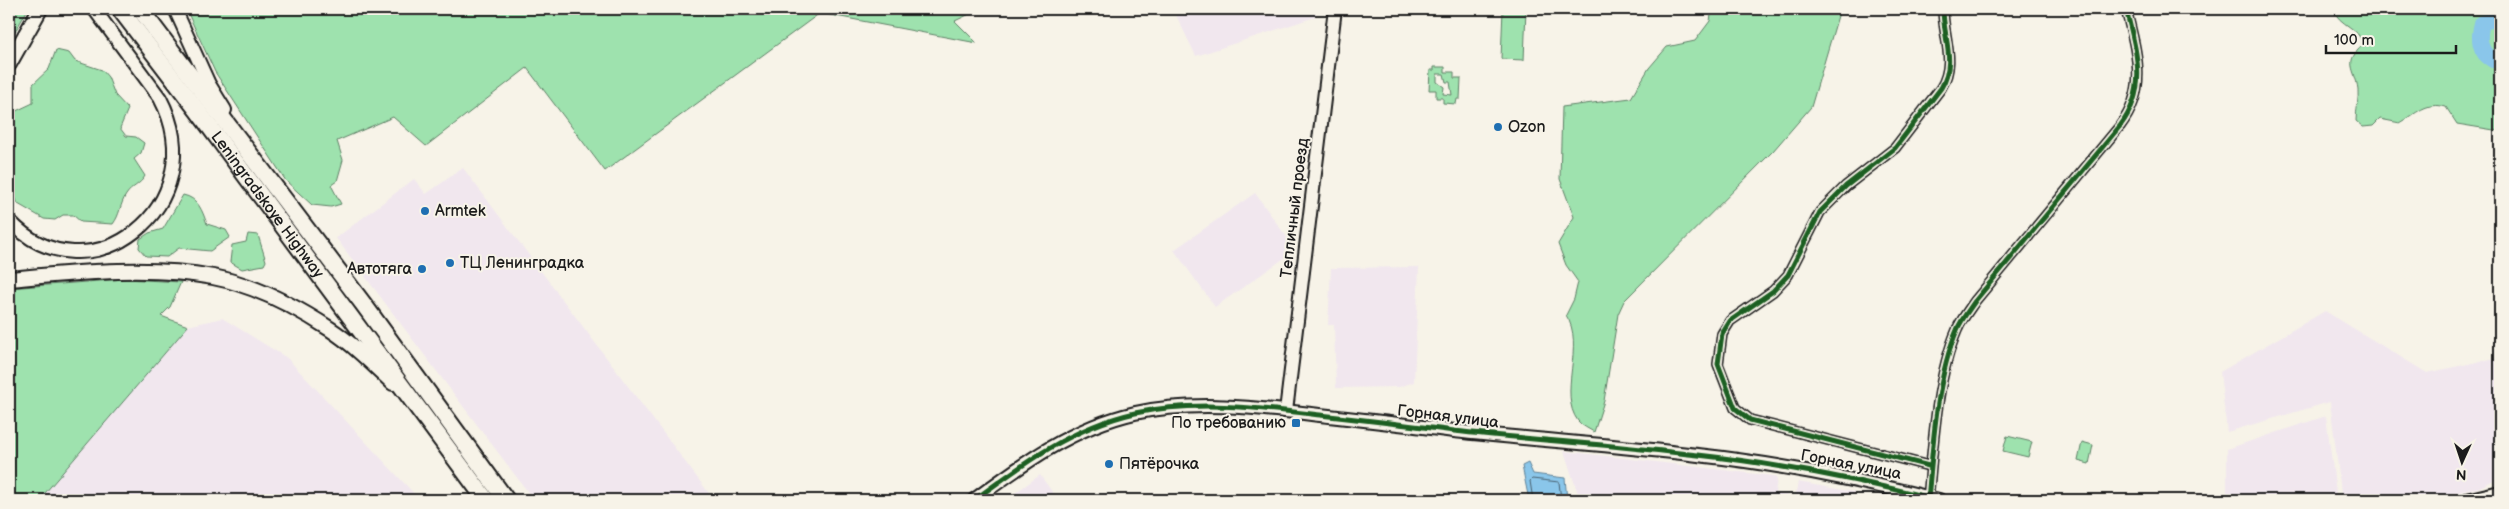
<svg xmlns="http://www.w3.org/2000/svg" width="2509" height="509" font-family="'Balsamiq Sans',sans-serif">
<rect width="100%" height="100%" fill="#f7f3e8"/>
<filter id="ink" filterUnits="userSpaceOnUse"><feTurbulence type="fractalNoise" baseFrequency=".02" numOctaves="2"/><feDisplacementMap in="SourceGraphic" scale="10" xChannelSelector="R" yChannelSelector="G"/><feConvolveMatrix kernelMatrix="1 2 1 2 8 2 1 2 1" color-interpolation-filters="sRGB"/></filter>
<g filter="url(#ink)">
<!-- built -->
<g fill="#f1e7ee">
<polygon points="1173,9 1317,9 1315,17 1196,56"/>
<polygon points="463,168 711,496 706,500 534,500 336,238 414,179 426,194"/>
<polygon points="1255,193 1296,250 1215,307 1174,250"/>
<polygon points="1419,267 1414,382 1399,387 1336,388 1334,325 1328,325 1331,268"/>
<polygon points="2325,311 2427,373 2500,357 2500,477 2478,488 2422,500 2342,500 2330,402 2227,432 2220,372"/>
<polygon points="222,318 287,358 420,500 39,500 188,326"/>
<polygon points="2326,416 2337,500 2227,500 2227,449"/>
<polygon points="1564,451 1773,476 1777,479 1775,493 1795,497 1798,482 1854,492 1854,497 1869,500 1580,500"/>
<polygon points="1040,475 1058,500 1005,500"/>
</g>
<!-- green -->
<g fill="#9ee2ae" stroke="#5d7f65" fill-rule="evenodd">
<polygon points="9,9 28,9 9,42"/>
<polygon points="186,9 980,9 955,21 977,43 820,13 605,171 527,68 426,146 393,117 337,141 343,160 337,181 331,185 341,204 331,207 312,205 286,181 215,72"/>
<polygon points="1503,9 1526,9 1524,60 1501,59"/>
<path d="M 1712,9 L 1840,9 L 1811,107 L 1773,151 L 1624,301 L 1618,314 L 1604,401 L 1594,432 C 1589,429 1582,426 1578,421 C 1557,393 1586,345 1566,315 L 1574,299 L 1578,282 L 1566,265 L 1558,244 L 1574,217 L 1560,179 L 1562,107 L 1631,98 L 1649,68 L 1667,47 L 1695,41 L 1710,21 Z"/>
<path d="M 2333,9 L 2500,9 L 2500,131 L 2457,124 L 2446,107 C 2426,101 2416,114 2400,123 L 2380,119 L 2373,126 L 2363,127 L 2356,121 C 2356,110 2359,99 2358,89 C 2355,68 2343,63 2363,45 C 2359,26 2340,27 2333,9 Z"/>
<path d="M 56,50 L 69,53 L 75,61 L 102,70 L 108,77 L 115,95 L 128,109 L 120,128 L 126,136 L 136,137 L 144,143 L 141,153 L 134,159 L 145,176 C 140,185 132,186 126,195 C 120,204 120,215 113,224 L 81,222 L 73,215 L 63,215 L 55,220 L 44,219 L 18,204 L 10,185 L 12,153 L 10,143 L 11,121 L 14,112 L 33,103 L 33,84 L 49,69 Z"/>
<path d="M 1434,67 L 1445,67 L 1445,72 L 1454,72 L 1454,78 L 1461,78 L 1460,99 L 1457,99 L 1456,104 L 1443,103 L 1443,98 L 1436,98 L 1436,90 L 1429,90 L 1430,70 L 1434,70 ZM 1437,74 L 1444,74 L 1446,82 L 1450,82 L 1452,95 L 1443,94 L 1444,87 L 1437,82 Z"/>
<path d="M 183,195 C 198,198 202,210 207,224 L 226,230 L 230,237 L 210,251 L 179,248 L 167,257 L 146,256 L 139,248 L 140,239 L 149,233 L 163,229 Z"/>
<polygon points="248,234 258,235 266,261 264,265 242,269 230,262 232,245 246,242"/>
<polygon points="125,279 181,282 170,307 161,316 188,326 39,500 9,500 9,288"/>
<polygon points="2007,436 2032,442 2028,457 2003,451"/>
<polygon points="2082,442 2093,445 2089,464 2078,461"/>
</g>
<!-- water -->
<polygon fill="#8ac6ea" stroke="#5e8298" points="1528,463 1533,474 1565,478 1567,500 1529,500 1522,466"/>
<g fill="none" stroke-linecap="round" stroke-linejoin="round">
<!-- shore -->
<polyline stroke="#48606e" stroke-width="1" points="1533,500 1530,481 1532,479 1559,482 1561,500"/>
<!-- river -->
<path stroke="#8ac6ea" stroke-width="16" d="M 2499,9 L 2497,18 L 2482,23 C 2478,38 2479,53 2493,60 L 2500,55"/>
<defs>
<g id="street">
<path d="M 1929,466 L 1750,420 L 1735,408 L 1718,364 L 1722,334 L 1730,321 L 1773,291 L 1788,275 L 1820,212 L 1846,186 L 1895,148 L 1941,88 C 1957,62 1943,37 1943,9"/>
<path d="M 1928,500 C 1933,447 1936,379 1957,330 C 1961,320 1969,310 1975,301 L 2120,126 C 2149,88 2136,51 2126,9"/>
</g>
<g id="secondary">
<polyline points="175,9 209,84 225,110"/>
<path d="M 9,220 C 87,305 217,206 160,98 L 94,9"/>
<polyline points="1286,411 1335,9"/>
<path d="M 974,500 C 1024,463 1073,427 1135,413 C 1196,400 1259,408 1320,415 C 1365,420 1409,425 1454,431 C 1535,440 1617,445 1698,455 C 1779,464 1860,480 1939,500"/>
<polyline points="2466,500 2500,492"/>
</g>
<g id="primary">
<polyline points="9,64 40,9"/>
<path d="M 9,279 C 75,273 147,265 213,277 C 254,285 295,306 330,329 C 353,344 373,364 393,383"/>
</g>
<g id="highway">
<path id="s1" d="M 120,9 L 198,111 L 486,500"/>
<polyline points="140,9 364,305 506,500"/>
</g>
</defs>
<!-- street casing -->
<use href="#street" stroke="#1c1c1c" stroke-width="12"/>
<!-- secondary casing -->
<use href="#secondary" stroke="#1c1c1c" stroke-width="16"/>
<!-- primary casing -->
<use href="#primary" stroke="#1c1c1c" stroke-width="18"/>
<!-- highway casing -->
<use href="#highway" stroke="#1c1c1c" stroke-width="20"/>
<!-- street -->
<use href="#street" stroke="#f7f3e8" stroke-width="9"/>
<!-- secondary -->
<use href="#secondary" stroke="#f7f3e8" stroke-width="12"/>
<!-- primary -->
<use href="#primary" stroke="#f7f3e8" stroke-width="14"/>
<!-- highway -->
<use href="#highway" stroke="#f7f3e8" stroke-width="16"/>
<defs>
<g id="cycleway">
<path d="M 1929,466 L 1750,420 L 1735,408 L 1718,364 L 1722,334 L 1730,321 L 1773,291 L 1788,275 L 1820,212 L 1846,186 L 1895,148 L 1941,88 C 1957,62 1943,37 1943,9"/>
<path d="M 974,500 C 1024,463 1073,427 1135,413 C 1196,400 1259,408 1320,415 C 1365,420 1409,425 1454,431 C 1535,440 1617,445 1698,455 C 1779,464 1860,480 1939,500"/>
<path d="M 1928,500 C 1933,447 1936,379 1957,330 C 1961,320 1969,310 1975,301 L 2120,126 C 2149,88 2136,51 2126,9"/>
</g>
</defs>
<!-- cycleway casing -->
<use href="#cycleway" stroke="#f7f3e8" stroke-width="8"/>
<!-- cycleway -->
<use href="#cycleway" stroke="#1b5e20" stroke-width="5"/>
</g>
</g>
<!-- markers -->
<g fill="#1f6fb2" stroke="#f7f3e8" stroke-width="2">
<circle cx="1498" cy="127" r="5"/>
<circle cx="425" cy="211" r="5"/>
<circle cx="450" cy="263" r="5"/>
<circle cx="422" cy="269" r="5"/>
<rect x="1291" y="418" width="10" height="10" rx="2.5"/>
<circle cx="1109" cy="464" r="5"/>
</g>
<g text-anchor="middle" dominant-baseline="central" stroke-width="4" stroke-linejoin="round" paint-order="stroke">
<!-- poi labels -->
<g font-size="16" fill="#1c1c1c" stroke="#f7f3e8" text-anchor="start">
<text x="1508" y="127">Ozon</text>
<text x="435" y="211">Armtek</text>
<text x="460" y="263">ТЦ Ленинградка</text>
<text x="412" y="269" text-anchor="end">Автотяга</text>
<text x="1286" y="423" text-anchor="end">По требованию</text>
<text x="1119" y="464">Пятёрочка</text>
</g>
<!-- street labels -->
<g font-size="16" fill="#1c1c1c" stroke="#f7f3e8">
<text stroke="none"><textPath href="#s1" startOffset="245">Leningradskoye Highway</textPath></text>
<text transform="translate(1295 208) rotate(-83)">Тепличный проезд</text>
<text transform="translate(1448 417) rotate(7)">Горная улица</text>
<text transform="translate(1851 465) rotate(11)">Горная улица</text>
</g>
</g>
<!-- margin -->
<rect width="2509" height="509" fill="none" stroke="#f7f3e8" stroke-width="30"/>
<rect x="15" y="15" width="2479" height="479" fill="none" stroke="#1c1c1c" stroke-width="2" filter="url(#ink)"/>
<!-- north arrow -->
<g transform="translate(2462 462) rotate(183)" stroke="#f7f3e8" stroke-width="4" paint-order="stroke">
<path d="M0-4L9 19L0 12L-9 19Z" fill="#1c1c1c"/>
<text y="-8" font-size="14" font-weight="bold" text-anchor="middle" fill="#1c1c1c">N</text>
</g>
<!-- scale -->
<path d="M2326 45v8h130v-8" fill="none" stroke="#1c1c1c" stroke-width="2.5"/>
<text x="2334" y="45" font-size="15" fill="#1c1c1c" stroke="#f7f3e8" stroke-width="4" paint-order="stroke">100 m</text>
</svg>
